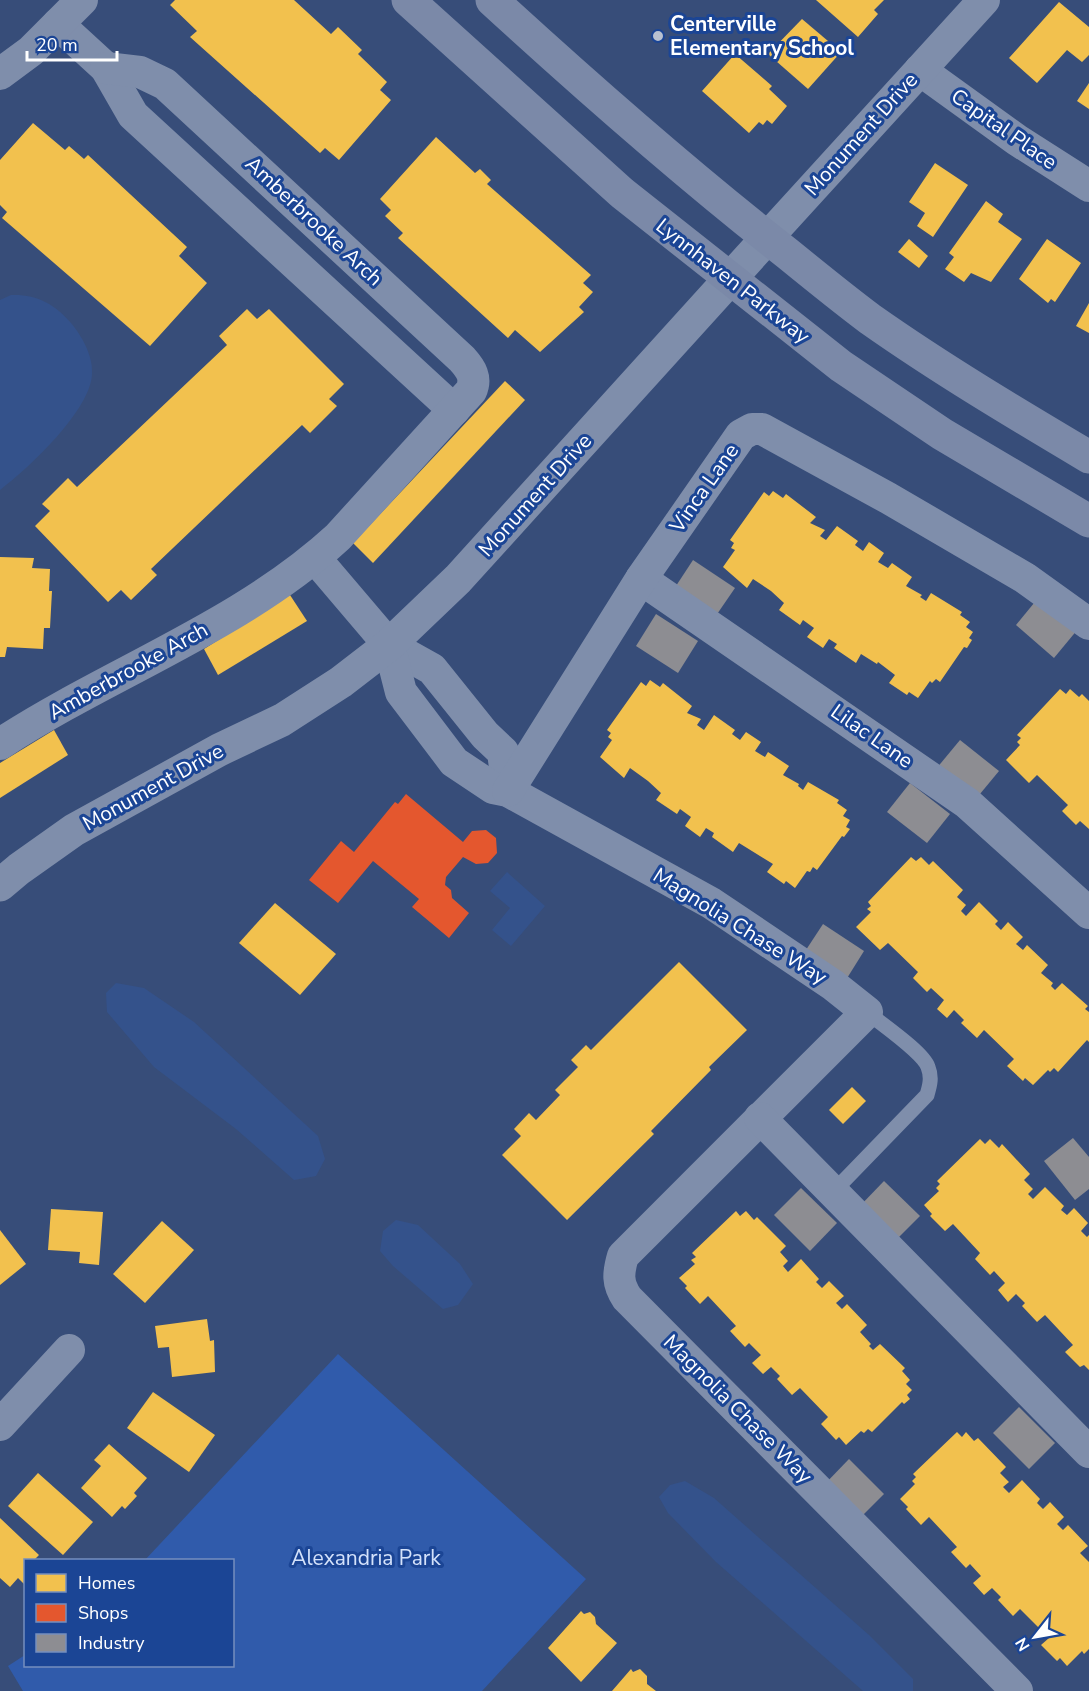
<svg xmlns="http://www.w3.org/2000/svg" width="1089" height="1691" font-family="'Nunito Sans',sans-serif">
<rect width="100%" height="100%" fill="#374d79"/>
<!-- green -->
<polygon fill="#305bab" points="338,1354 586,1579 482,1691 23,1691 8,1666 25,1655 26,1666 232,1666 232,1560 145,1560"/>
<!-- water -->
<g fill="#34528b">
<path d="M 11,295 C 36,294 55,304 71,323 C 82,336 93,356 92,373 C 92,409 28,469 0,490 L 0,300 Z"/>
<polygon points="507,872 545,906 511,946 492,930 510,908 490,891"/>
<polygon points="116,983 144,988 194,1022 318,1136 325,1159 316,1176 294,1180 236,1129 154,1067 107,1012 106,993"/>
<polygon points="396,1220 418,1225 460,1264 473,1284 458,1305 443,1309 393,1266 380,1251 383,1231"/>
<polygon points="685,1481 714,1498 869,1635 913,1679 913,1691 863,1691 716,1562 668,1513 659,1497 670,1485"/>
</g>
<!-- homes -->
<g fill="#f2c14e">
<polygon points="175,0 294,0 331,34 338,27 362,50 358,54 387,82 380,90 391,100 339,160 325,148 320,153 190,37 197,31 170,5"/>
<polygon points="816,0 884,0 874,10 878,14 858,37"/>
<polygon points="1059,2 1089,27 1089,55 1082,62 1067,50 1037,83 1009,58"/>
<polygon points="802,19 841,52 808,89 768,54"/>
<polygon points="735,54 772,86 769,89 787,106 772,124 767,120 763,125 759,122 749,133 702,91"/>
<polygon points="1089,83 1089,109 1077,101"/>
<polygon points="33,123 65,150 69,146 84,159 88,155 187,247 179,256 207,283 150,346 2,218 7,212 0,205 0,160"/>
<polygon points="436,137 475,173 480,169 491,180 487,184 591,275 583,283 593,292 579,307 584,312 540,352 515,330 508,338 398,238 403,233 385,216 391,210 380,199"/>
<polygon points="935,163 968,185 933,237 917,226 925,213 909,202"/>
<polygon points="986,201 1003,214 998,222 1022,239 991,282 971,273 964,282 945,269 954,257 949,253"/>
<polygon points="909,239 928,256 919,268 898,252"/>
<polygon points="1047,239 1081,263 1055,302 1051,299 1048,303 1019,279"/>
<polygon points="1089,303 1089,333 1076,326"/>
<polygon points="247,309 257,319 269,309 344,384 329,399 337,406 310,433 302,425 151,569 157,575 131,600 121,590 108,602 35,526 50,511 42,504 68,478 77,487 227,345 219,336"/>
<polygon points="505,381 525,400 373,563 353,543"/>
<polygon points="773,491 783,498 786,494 816,517 810,523 825,530 820,536 826,540 837,526 858,541 855,545 863,551 869,542 884,553 878,562 888,568 892,563 912,577 906,586 922,595 920,597 926,601 931,593 962,612 960,615 970,622 966,627 973,632 969,638 972,640 967,648 964,647 940,682 936,679 932,683 930,681 918,698 909,692 907,695 889,683 895,675 878,662 877,664 861,654 856,663 834,648 837,644 829,639 823,648 807,637 814,628 803,620 800,625 779,610 784,603 771,591 753,579 747,588 723,567 735,550 731,548 734,543 730,540 764,492 769,496"/>
<polygon points="0,557 34,558 32,568 50,569 49,591 52,591 50,628 44,628 43,649 7,647 5,657 0,657"/>
<polygon points="290,595 307,621 218,675 204,649"/>
<polygon points="650,680 660,687 663,683 692,706 687,713 701,719 697,725 704,730 714,715 735,730 732,734 740,740 746,732 761,742 755,751 765,757 768,752 789,766 783,775 799,784 798,786 803,790 808,782 839,800 837,803 847,810 843,816 850,820 846,827 850,829 844,837 842,836 817,870 813,867 810,872 807,871 795,888 786,881 784,884 767,872 773,864 739,843 733,852 712,837 714,833 706,828 700,837 685,826 691,817 680,809 677,814 656,800 661,793 648,781 630,768 624,778 600,757 612,740 608,737 611,733 607,730 641,682 646,686"/>
<polygon points="1060,689 1066,694 1070,689 1079,697 1082,694 1089,701 1089,829 1080,821 1076,825 1062,811 1068,805 1037,775 1029,783 1006,760 1020,745 1017,742 1021,738 1017,735"/>
<polygon points="54,730 68,755 0,798 0,763"/>
<polygon points="911,857 916,861 921,857 929,865 933,861 963,890 957,897 966,905 961,911 966,916 979,902 998,921 995,924 1001,930 1008,922 1023,937 1016,944 1023,950 1027,945 1048,965 1041,973 1053,983 1051,986 1055,990 1062,983 1088,1006 1085,1009 1089,1012 1089,1042 1087,1040 1058,1072 1054,1068 1050,1072 1048,1070 1033,1085 1025,1078 1023,1081 1007,1066 1014,1059 984,1030 977,1038 961,1023 964,1020 954,1010 947,1018 937,1009 944,1000 931,988 927,992 913,978 918,972 888,943 880,950 856,927 871,912 867,909 871,906 868,902"/>
<polygon points="275,903 336,954 300,995 239,943"/>
<polygon points="679,962 747,1030 709,1067 711,1070 651,1131 654,1134 567,1220 502,1155 521,1136 514,1129 529,1113 536,1120 560,1095 555,1090 578,1067 571,1060 586,1045 591,1050"/>
<polygon points="852,1087 866,1101 843,1124 829,1110"/>
<polygon points="980,1139 985,1144 990,1139 999,1148 1002,1144 1030,1174 1024,1180 1033,1189 1028,1194 1033,1199 1045,1187 1064,1206 1061,1210 1067,1215 1074,1208 1088,1223 1081,1231 1087,1237 1089,1235 1089,1370 1084,1365 1080,1367 1065,1352 1073,1345 1045,1315 1037,1322 1022,1306 1025,1303 1016,1294 1008,1302 998,1290 1005,1283 994,1271 990,1275 975,1259 980,1253 953,1224 945,1231 930,1216 932,1214 924,1205 939,1191 936,1188 940,1184 937,1181"/>
<polygon points="51,1209 103,1212 99,1265 79,1263 80,1252 48,1250"/>
<polygon points="736,1211 740,1216 746,1211 754,1220 757,1217 786,1246 780,1252 788,1261 783,1266 788,1272 801,1259 819,1279 816,1282 822,1288 829,1281 844,1296 836,1303 842,1309 847,1304 867,1325 860,1332 871,1344 869,1346 873,1350 880,1344 905,1368 902,1371 910,1380 906,1384 912,1390 907,1395 910,1399 904,1404 902,1402 872,1432 868,1429 864,1433 861,1431 846,1445 839,1437 836,1440 821,1424 828,1417 800,1388 792,1395 777,1379 780,1376 771,1367 763,1374 752,1363 761,1355 749,1343 745,1347 730,1331 736,1326 708,1296 700,1304 685,1288 687,1286 679,1278 695,1264 691,1260 696,1257 692,1253"/>
<polygon points="162,1221 194,1250 145,1303 113,1274"/>
<polygon points="0,1230 26,1264 0,1285"/>
<polygon points="207,1319 210,1341 214,1340 215,1372 172,1377 169,1347 158,1348 155,1326"/>
<polygon points="153,1392 215,1435 189,1472 127,1428"/>
<polygon points="957,1432 962,1437 966,1432 974,1441 978,1438 1006,1467 1000,1473 1009,1482 1003,1487 1009,1493 1022,1480 1040,1499 1037,1503 1043,1509 1050,1502 1064,1517 1057,1524 1063,1530 1068,1525 1088,1546 1080,1553 1089,1562 1089,1649 1084,1654 1082,1651 1067,1666 1060,1658 1057,1661 1041,1645 1049,1638 1020,1609 1013,1616 998,1600 1001,1597 992,1588 984,1595 973,1583 981,1576 970,1564 966,1568 951,1552 957,1547 929,1517 921,1525 906,1509 908,1507 900,1499 915,1484 912,1481 916,1477 913,1474"/>
<polygon points="109,1444 147,1478 134,1493 137,1496 125,1509 122,1506 112,1517 81,1488 101,1466 94,1460"/>
<polygon points="38,1473 93,1522 63,1555 8,1506"/>
<polygon points="0,1518 39,1555 34,1560 26,1560 26,1586 18,1578 10,1587 0,1578"/>
<polygon points="581,1611 584,1614 590,1612 595,1617 596,1624 617,1643 581,1682 548,1648"/>
<polygon points="631,1669 633,1672 640,1669 647,1676 647,1684 656,1691 612,1691"/>
</g>
<!-- shops -->
<polygon fill="#e4572e" points="406,794 463,842 472,831 486,830 496,838 497,853 488,863 476,864 463,857 446,877 445,885 451,890 452,898 469,913 449,938 412,907 419,899 373,861 338,903 309,880 341,841 354,852 395,802 398,804"/>
<!-- industry -->
<g fill="#8d8d92">
<polygon points="693,560 735,588 713,620 672,592"/>
<polygon points="1039,597 1078,629 1054,658 1016,625"/>
<polygon points="656,614 698,641 678,673 636,646"/>
<polygon points="960,740 999,771 975,800 936,769"/>
<polygon points="910,783 950,814 927,843 887,812"/>
<polygon points="823,924 864,951 844,983 802,956"/>
<polygon points="1073,1138 1089,1157 1089,1189 1075,1200 1044,1161"/>
<polygon points="884,1181 920,1216 893,1243 858,1208"/>
<polygon points="801,1188 837,1223 810,1251 774,1215"/>
<polygon points="1019,1407 1055,1443 1029,1469 993,1433"/>
<polygon points="849,1459 884,1494 857,1521 822,1487"/>
</g>
<g fill="none" stroke-linecap="round" stroke-linejoin="round">
<!-- service -->
<path stroke="#7f8eab" stroke-width="15" d="M 833,1192 L 927,1095 C 930,1085 932,1077 928,1067 C 923,1052 881,1024 867,1012"/>
<!-- minor -->
<g stroke="#7f8eab" stroke-width="32">
<polyline points="58,24 106,68 133,115 454,410"/>
<polyline points="920,70 1017,140 1089,186"/>
<polyline points="0,74 31,51 82,0"/>
<polyline points="767,238 984,0"/>
<polyline points="315,558 389,645 432,669 485,735 503,752 508,791"/>
<polyline points="641,579 967,803 1089,913"/>
<path d="M 389,645 L 401,692 L 454,762 L 493,788 L 508,791 L 711,903 L 833,985 L 867,1012 L 623,1256 C 618,1273 617,1283 627,1298 L 1017,1691"/>
<path d="M 0,744 C 110,672 240,627 338,537 L 471,391 C 477,378 471,369 462,359 L 165,84 L 140,72 L 106,68"/>
<polyline points="508,791 641,579 741,435 752,429 762,429 888,498 1025,578 1089,624"/>
<polyline points="760,1118 1089,1452"/>
<polyline points="0,1425 69,1350"/>
</g>
<!-- tertiary -->
<polyline stroke="#7f8eab" stroke-width="33" points="0,885 19,869 74,830 219,750 282,720 341,682 389,645 458,579 767,238"/>
<!-- secondary -->
<g stroke="#7b89a8" stroke-width="33">
<polyline points="408,0 622,193 841,366 942,434 1089,521"/>
<path d="M 492,0 C 588,88 686,174 788,254 C 815,276 842,298 870,319 C 941,369 1015,413 1089,457"/>
</g>
</g>
<!-- markers -->
<circle fill="#b9c1d0" stroke="#1b4595" stroke-width="2" cx="658" cy="36" r="6"/>
<g text-anchor="middle" dominant-baseline="central" stroke-width="6" stroke-linejoin="round" paint-order="stroke">
<!-- poi labels -->
<g font-size="21" font-weight="bold" fill="#fff" stroke="#1b4595" text-anchor="start">
<text x="670" y="24">Centerville<tspan x="670" dy="24">Elementary School</tspan></text>
</g>
<!-- street labels -->
<g font-size="21" fill="#fff" stroke="#1b4595">
<text transform="translate(1004 129) rotate(35)">Capital Place</text>
<text transform="translate(861 134) rotate(-48)">Monument Drive</text>
<text transform="translate(314 221) rotate(43)">Amberbrooke Arch</text>
<text transform="translate(733 281) rotate(38)">Lynnhaven Parkway</text>
<text transform="translate(704 488) rotate(-55)">Vinca Lane</text>
<text transform="translate(535 495) rotate(-48)">Monument Drive</text>
<text transform="translate(128 671) rotate(-29)">Amberbrooke Arch</text>
<text transform="translate(872 736) rotate(35)">Lilac Lane</text>
<text transform="translate(153 787) rotate(-29)">Monument Drive</text>
<text transform="translate(740 926) rotate(32)">Magnolia Chase Way</text>
<text transform="translate(738 1409) rotate(45)">Magnolia Chase Way</text>
</g>
<!-- park labels -->
<g font-size="21" fill="#d4e2fb" stroke="#1b4595">
<text x="366" y="1558">Alexandria Park</text>
</g>
</g>
<!-- legend -->
<rect x="24" y="1559" width="210" height="108" fill="#1b4595" stroke="#768fbf" stroke-width="1.5"/>
<rect x="36" y="1574" width="30" height="18" fill="#f2c14e" stroke="#768fbf" stroke-width="1.5"/>
<text x="78" y="1589" font-size="18" fill="#ffffff">Homes</text>
<rect x="36" y="1604" width="30" height="18" fill="#e4572e" stroke="#768fbf" stroke-width="1.5"/>
<text x="78" y="1619" font-size="18" fill="#ffffff">Shops</text>
<rect x="36" y="1634" width="30" height="18" fill="#8d8d92" stroke="#768fbf" stroke-width="1.5"/>
<text x="78" y="1649" font-size="18" fill="#ffffff">Industry</text>
<!-- north arrow -->
<g transform="translate(1035 1637) rotate(239)" stroke="#1b4595" stroke-width="4.5" paint-order="stroke">
<path d="M0-4.5L10 22L0 15L-10 22Z" fill="#ffffff"/>
<text y="-9" font-size="16" font-weight="bold" text-anchor="middle" fill="#ffffff">N</text>
</g>
<!-- scale -->
<path d="M27 51v9h90v-9" fill="none" stroke="#ffffff" stroke-width="3"/>
<text x="36" y="51" font-size="18" fill="#ffffff" stroke="#1b4595" stroke-width="4.5" paint-order="stroke">20 m</text>
</svg>
